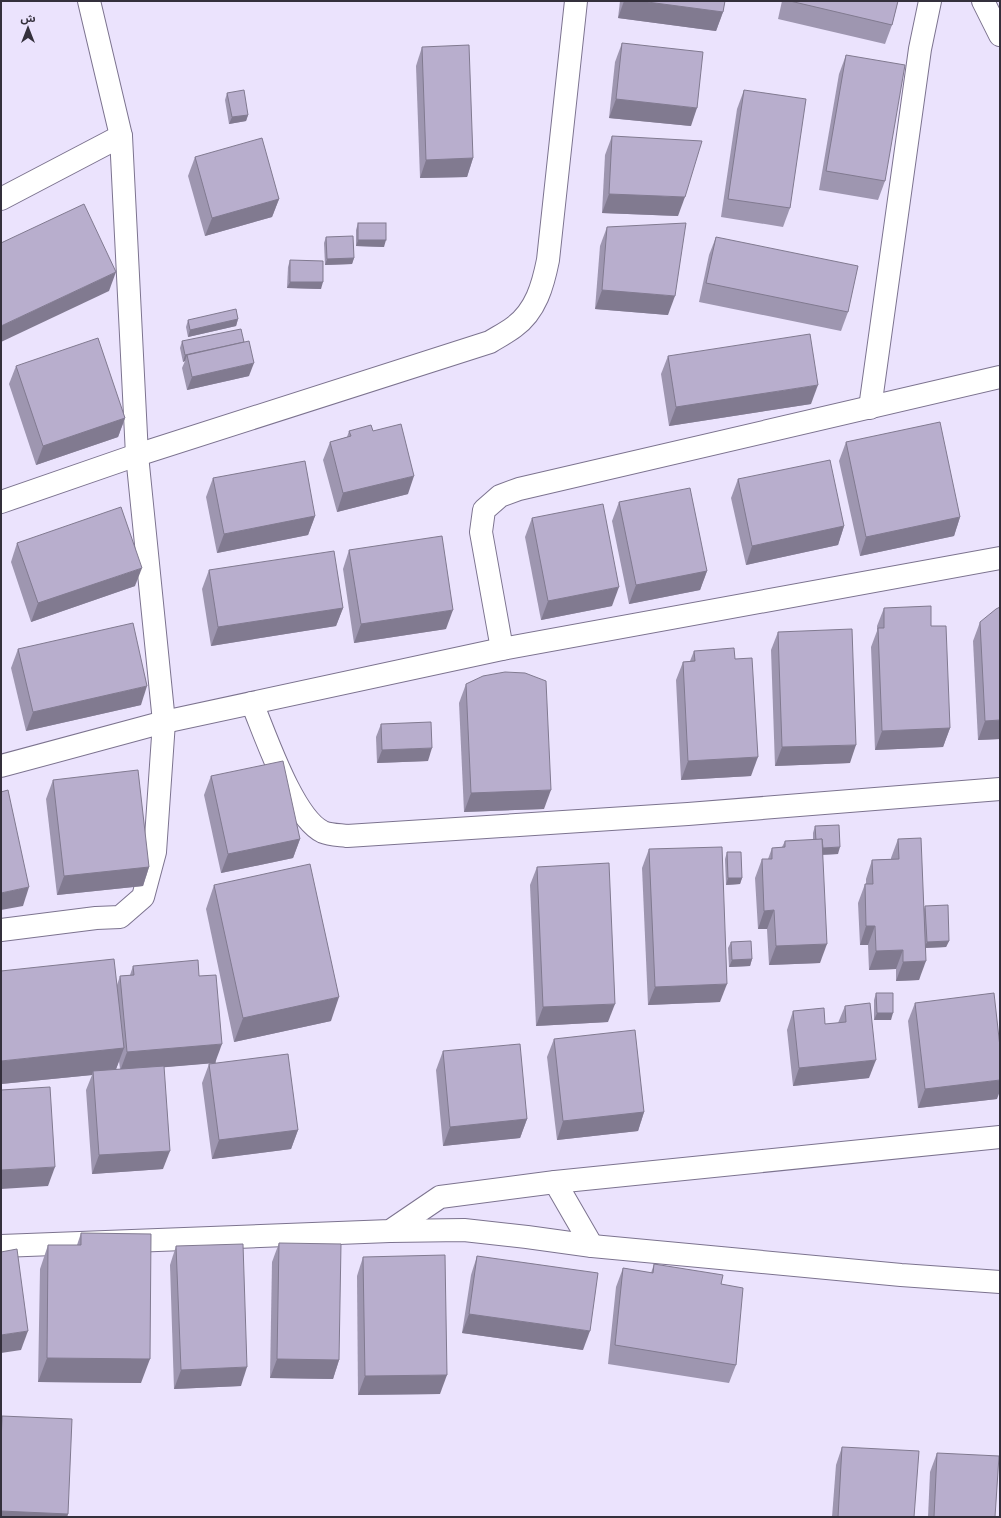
<svg xmlns="http://www.w3.org/2000/svg" width="1001" height="1518" font-family="Barlow,'Noto Sans Arabic',sans-serif">
<rect width="100%" height="100%" fill="#ebe3fd"/>
<g fill="none" stroke-linecap="round" stroke-linejoin="round">
<defs>
<g id="minor">
<polyline points="983,1 1000,35"/>
<polyline points="1,199 121,136"/>
<polyline points="870,408 920,49 930,1"/>
<path d="M 1,502 L 137,455 L 490,342 C 498,337 506,333 514,327 C 536,311 543,285 548,260 L 576,1"/>
<polyline points="502,649 481,532 484,510 500,496 519,489 1000,377"/>
<path d="M 252,703 C 265,734 293,818 323,832 C 330,835 340,835 347,836 L 688,814 L 1000,789"/>
<polyline points="1,766 164,722 502,649 1000,558"/>
<polyline points="1,930 96,918 120,917 143,897 155,852 164,722 137,455 121,136 89,1"/>
<polyline points="555,1182 592,1246"/>
<polyline points="390,1231 464,1230 527,1237 592,1246 901,1275 1000,1282"/>
<polyline points="1,1246 390,1231 440,1197 555,1182 1000,1137"/>
</g>
</defs>
<!-- minor casing -->
<use href="#minor" stroke="#7c738f" stroke-width="24"/>
<!-- minor -->
<use href="#minor" stroke="#fff" stroke-width="22"/>
</g>
<!-- wall -->
<g fill="#9e96b0" fill-rule="evenodd">
<polygon points="620,1 725,1 723,12 716,31 618,18"/>
<polygon points="782,1 898,1 892,25 885,44 778,19"/>
<polygon points="622,43 691,126 609,118 615,62"/>
<polygon points="422,47 473,158 467,177 420,178 416,66"/>
<polygon points="846,55 885,181 878,200 819,190 839,74"/>
<polygon points="744,90 790,208 783,227 721,217 737,109"/>
<polygon points="227,93 248,115 246,121 229,124 225,100"/>
<polygon points="612,136 678,216 602,213 605,155"/>
<polygon points="195,157 279,199 272,217 205,236 188,176"/>
<polygon points="358,223 384,247 356,246 356,230"/>
<polygon points="607,227 668,315 595,309 600,246"/>
<polygon points="326,237 354,258 352,264 325,265 324,243"/>
<polygon points="716,237 848,312 841,331 699,302 709,255"/>
<polygon points="290,260 321,289 287,288 288,267"/>
<polygon points="238,319 236,326 188,337 186,327 188,320"/>
<polygon points="182,341 249,376 187,390 182,368 185,361 183,362 180,348"/>
<polygon points="668,356 811,404 669,426 661,374"/>
<polygon points="16,366 125,418 118,437 36,465 9,384"/>
<polygon points="349,431 373,431 408,494 337,512 323,460 330,442 347,437"/>
<polygon points="846,442 960,517 954,536 860,556 839,461"/>
<polygon points="213,478 315,516 308,535 217,553 206,497"/>
<polygon points="738,479 844,526 838,545 746,565 731,498"/>
<polygon points="619,502 707,571 700,590 629,604 612,521"/>
<polygon points="532,518 612,606 541,620 525,537"/>
<polygon points="17,543 135,586 31,622 11,562"/>
<polygon points="349,550 446,629 354,643 343,569"/>
<polygon points="209,570 343,608 336,626 211,646 202,589"/>
<polygon points="884,608 931,626 950,728 943,747 875,750 871,647 877,631 877,626"/>
<polygon points="980,622 1000,739 978,740 973,641"/>
<polygon points="778,632 850,763 775,766 771,650"/>
<polygon points="18,649 141,705 26,731 11,668"/>
<polygon points="694,651 735,659 751,776 681,780 676,680 683,662 690,661"/>
<polygon points="466,684 544,809 464,812 459,703"/>
<polygon points="381,724 428,761 377,763 376,737"/>
<polygon points="211,776 300,839 293,858 221,873 204,795"/>
<polygon points="53,780 149,867 143,886 57,895 46,799"/>
<polygon points="815,826 838,854 823,855 820,963 769,965 767,929 758,929 755,878 762,859 768,859 772,848 782,847 785,841 813,840 813,833"/>
<polygon points="898,839 924,909 925,906 949,941 946,947 925,948 919,980 896,981 896,969 869,970 868,945 860,945 858,903 865,884 866,884 866,879 872,860 891,859 891,858"/>
<polygon points="649,849 720,1002 648,1005 642,868"/>
<polygon points="727,852 742,878 740,884 726,885 725,859"/>
<polygon points="537,867 608,1022 536,1026 530,885"/>
<polygon points="214,885 331,1021 234,1042 206,909"/>
<polygon points="731,942 752,959 750,966 729,967 728,948"/>
<path d="M 133,966 L 199,976 L 216,1063 L 298,1130 L 291,1149 L 212,1159 L 202,1083 L 209,1064 L 213,1063 L 164,1067 L 163,1169 L 92,1174 L 86,1090 L 92,1075 L 1,1084 L 117,985 L 120,976 L 130,975 ZM 119,1061 L 120,1069 L 116,1069 Z"/>
<polygon points="876,993 891,1020 874,1020 874,1000"/>
<polygon points="915,1003 997,1099 918,1108 908,1021"/>
<polygon points="845,1006 869,1078 793,1086 787,1030 793,1011 825,1024 838,1023"/>
<polygon points="554,1039 644,1112 638,1131 557,1140 547,1057"/>
<polygon points="443,1051 527,1119 520,1138 443,1146 436,1070"/>
<polygon points="81,1233 141,1383 38,1382 40,1269 48,1245 77,1245"/>
<polygon points="279,1243 339,1360 333,1379 270,1378 272,1262"/>
<polygon points="176,1246 241,1386 174,1389 170,1265"/>
<polygon points="477,1256 583,1350 462,1333 471,1275"/>
<polygon points="363,1257 440,1394 358,1395 357,1276"/>
<polygon points="654,1264 721,1284 736,1365 729,1383 608,1364 616,1287 623,1268 651,1273"/>
<polygon points="2,1416 68,1514 67,1517 1,1517 1,1420"/>
<polygon points="842,1447 914,1517 832,1517 836,1465"/>
<polygon points="937,1453 995,1517 928,1517 930,1472"/>
</g>
<!-- shaded-wall -->
<g fill="#817a90">
<polygon points="624,1 640,1 723,12 716,31 618,18"/>
<polygon points="616,99 697,108 691,126 609,118"/>
<polygon points="248,115 246,121 229,124 232,117"/>
<polygon points="473,158 467,177 420,178 426,160"/>
<polygon points="609,194 685,197 678,216 602,213"/>
<polygon points="279,199 272,217 205,236 212,218"/>
<polygon points="358,240 386,240 384,247 356,246"/>
<polygon points="354,258 352,264 325,265 327,259"/>
<polygon points="116,272 109,291 1,342 1,326"/>
<polygon points="290,282 323,282 321,289 287,288"/>
<polygon points="602,290 675,296 668,315 595,309"/>
<polygon points="238,319 236,326 188,337 190,330"/>
<polygon points="185,355 187,355 185,361 183,362"/>
<polygon points="254,363 249,376 187,390 192,377"/>
<polygon points="818,385 811,404 669,426 676,407"/>
<polygon points="125,418 118,437 36,465 43,446"/>
<polygon points="414,476 408,494 337,512 343,493"/>
<polygon points="315,516 308,535 217,553 224,534"/>
<polygon points="960,517 954,536 860,556 866,537"/>
<polygon points="844,526 838,545 746,565 752,546"/>
<polygon points="142,568 135,586 31,622 38,603"/>
<polygon points="707,571 700,590 629,604 636,585"/>
<polygon points="619,587 612,606 541,620 548,601"/>
<polygon points="343,608 336,626 211,646 218,627"/>
<polygon points="453,610 446,629 354,643 361,624"/>
<polygon points="147,686 141,705 26,731 33,712"/>
<polygon points="1000,720 1000,739 978,740 985,721"/>
<polygon points="950,728 943,747 875,750 882,731"/>
<polygon points="856,745 850,763 775,766 782,747"/>
<polygon points="432,748 428,761 377,763 382,750"/>
<polygon points="758,757 751,776 681,780 688,761"/>
<polygon points="551,790 544,809 464,812 471,793"/>
<polygon points="300,839 293,858 221,873 228,854"/>
<polygon points="840,847 838,854 814,855 816,848"/>
<polygon points="149,867 143,886 57,895 64,876"/>
<polygon points="728,878 742,878 740,884 726,885"/>
<polygon points="29,887 23,906 1,910 1,893"/>
<polygon points="774,910 767,929 758,929 764,911"/>
<polygon points="866,926 875,926 868,945 860,945"/>
<polygon points="949,941 946,947 924,948 927,942"/>
<polygon points="827,944 820,963 769,965 776,946"/>
<polygon points="903,950 896,969 869,970 876,951"/>
<polygon points="752,959 750,966 729,967 732,960"/>
<polygon points="926,961 919,980 896,981 903,962"/>
<polygon points="727,984 720,1002 648,1005 655,987"/>
<polygon points="339,997 331,1021 234,1042 243,1018"/>
<polygon points="615,1004 608,1022 536,1026 543,1007"/>
<polygon points="877,1013 893,1013 891,1020 874,1020"/>
<polygon points="222,1044 215,1063 120,1071 127,1052"/>
<polygon points="124,1048 115,1072 93,1071 92,1075 1,1084 1,1061"/>
<polygon points="876,1060 869,1078 793,1086 799,1068"/>
<polygon points="1000,1080 1000,1091 997,1099 918,1108 925,1089"/>
<polygon points="644,1112 638,1131 557,1140 563,1121"/>
<polygon points="527,1119 520,1138 443,1146 450,1127"/>
<polygon points="298,1130 291,1149 212,1159 219,1140"/>
<polygon points="170,1151 163,1169 92,1174 99,1155"/>
<polygon points="55,1167 48,1186 1,1189 1,1170"/>
<polygon points="469,1314 590,1331 583,1350 462,1333"/>
<polygon points="28,1331 21,1350 1,1353 1,1335"/>
<polygon points="47,1358 150,1359 141,1383 38,1382"/>
<polygon points="277,1359 339,1360 333,1379 270,1378"/>
<polygon points="247,1367 241,1386 174,1389 181,1370"/>
<polygon points="447,1375 440,1394 358,1395 365,1376"/>
<polygon points="1,1511 68,1514 67,1517 1,1517"/>
</g>
<!-- building -->
<g fill="#b8aecd" stroke="#817a90">
<polygon points="640,1 725,1 723,12"/>
<polygon points="790,1 898,1 892,25"/>
<polygon points="622,43 703,52 697,108 616,99"/>
<polygon points="469,45 473,158 426,160 422,47"/>
<polygon points="846,55 905,65 885,181 826,171"/>
<polygon points="244,90 248,115 232,117 227,93"/>
<polygon points="744,90 806,99 790,208 728,199"/>
<polygon points="612,136 702,141 685,197 609,194"/>
<polygon points="262,138 279,199 212,218 195,157"/>
<polygon points="84,204 116,272 1,326 1,243"/>
<rect x="358" y="223" width="28" height="17"/>
<polygon points="686,223 675,296 602,290 607,227"/>
<polygon points="353,236 354,258 327,259 326,237"/>
<polygon points="716,237 858,266 848,312 706,283"/>
<polygon points="290,260 323,261 323,282 290,282"/>
<polygon points="236,309 238,319 190,330 188,320"/>
<polygon points="241,329 244,342 185,355 182,341"/>
<polygon points="810,334 818,385 676,407 668,356"/>
<polygon points="98,338 125,418 43,446 16,366"/>
<polygon points="249,341 254,363 192,377 187,355"/>
<polygon points="940,422 960,517 866,537 846,442"/>
<polygon points="401,424 414,476 343,493 330,442 351,436 349,431 371,425 373,431"/>
<polygon points="830,460 844,526 752,546 738,479"/>
<polygon points="305,461 315,516 224,534 213,478"/>
<polygon points="690,488 707,571 636,585 619,502"/>
<polygon points="603,504 619,587 548,601 532,518"/>
<polygon points="121,507 142,568 38,603 17,543"/>
<polygon points="442,536 453,610 361,624 349,550"/>
<polygon points="334,551 343,608 218,627 209,570"/>
<polygon points="931,606 931,626 946,626 950,728 882,731 878,628 884,628 884,608"/>
<polygon points="1000,607 1000,720 985,721 980,622 996,609"/>
<polygon points="133,623 147,686 33,712 18,649"/>
<polygon points="852,629 856,745 782,747 778,632"/>
<polygon points="734,648 735,659 752,658 758,757 688,761 683,662 695,661 694,651"/>
<polygon points="505,672 525,673 546,681 551,790 471,793 466,684 483,676"/>
<polygon points="431,722 432,748 382,750 381,724"/>
<polygon points="283,761 300,839 228,854 211,776"/>
<polygon points="138,770 149,867 64,876 53,780"/>
<polygon points="8,790 29,887 1,893 1,792"/>
<polygon points="839,825 840,847 823,848 822,839 816,840 815,826"/>
<polygon points="921,838 926,961 903,962 903,950 876,951 875,926 866,926 865,884 873,884 872,860 899,859 898,839"/>
<polygon points="822,839 827,944 776,946 774,910 764,911 762,859 772,859 772,848 785,847 785,841"/>
<polygon points="722,847 727,984 655,987 649,849"/>
<polygon points="727,852 741,852 742,878 728,878"/>
<polygon points="609,863 615,1004 543,1007 537,867"/>
<polygon points="310,864 339,997 243,1018 214,885"/>
<polygon points="948,905 949,941 927,942 925,906"/>
<polygon points="751,941 752,959 732,960 731,942"/>
<polygon points="114,959 124,1048 1,1061 1,971"/>
<polygon points="198,960 199,976 216,975 222,1044 127,1052 120,976 134,975 133,966"/>
<polygon points="876,993 893,993 893,1013 877,1013"/>
<polygon points="994,993 1000,1047 1000,1080 925,1089 915,1003"/>
<polygon points="870,1003 876,1060 799,1068 793,1011 824,1008 825,1024 846,1022 845,1006"/>
<polygon points="635,1030 644,1112 563,1121 554,1039"/>
<polygon points="520,1044 527,1119 450,1127 443,1051"/>
<polygon points="288,1054 298,1130 219,1140 209,1064"/>
<polygon points="164,1066 170,1151 99,1155 93,1071"/>
<polygon points="50,1087 55,1167 1,1170 1,1090"/>
<polygon points="81,1233 151,1234 150,1359 47,1358 48,1245 81,1245"/>
<polygon points="279,1243 341,1244 339,1360 277,1359"/>
<polygon points="243,1244 247,1367 181,1370 176,1246"/>
<polygon points="17,1249 28,1331 1,1335 1,1252"/>
<polygon points="445,1255 447,1375 365,1376 363,1257"/>
<polygon points="477,1256 598,1273 590,1331 469,1314"/>
<polygon points="654,1264 723,1275 721,1284 743,1288 736,1365 615,1345 623,1268 653,1273"/>
<polygon points="2,1416 72,1419 68,1514 1,1511 1,1446"/>
<polygon points="842,1447 919,1451 914,1517 838,1517"/>
<polygon points="937,1453 999,1456 995,1517 934,1517"/>
</g>
<!-- border -->
<rect width="1001" height="1518" fill="none" stroke="#34303c" stroke-width="4"/>
<!-- north arrow -->
<g transform="translate(28 28)" stroke="#ebe3fd" stroke-width="3" paint-order="stroke">
<path d="M0-3L7 15L0 10L-7 15Z" fill="#34303c"/>
<text y="-6" font-size="11" font-weight="bold" text-anchor="middle" fill="#34303c">ش</text>
</g>
</svg>
